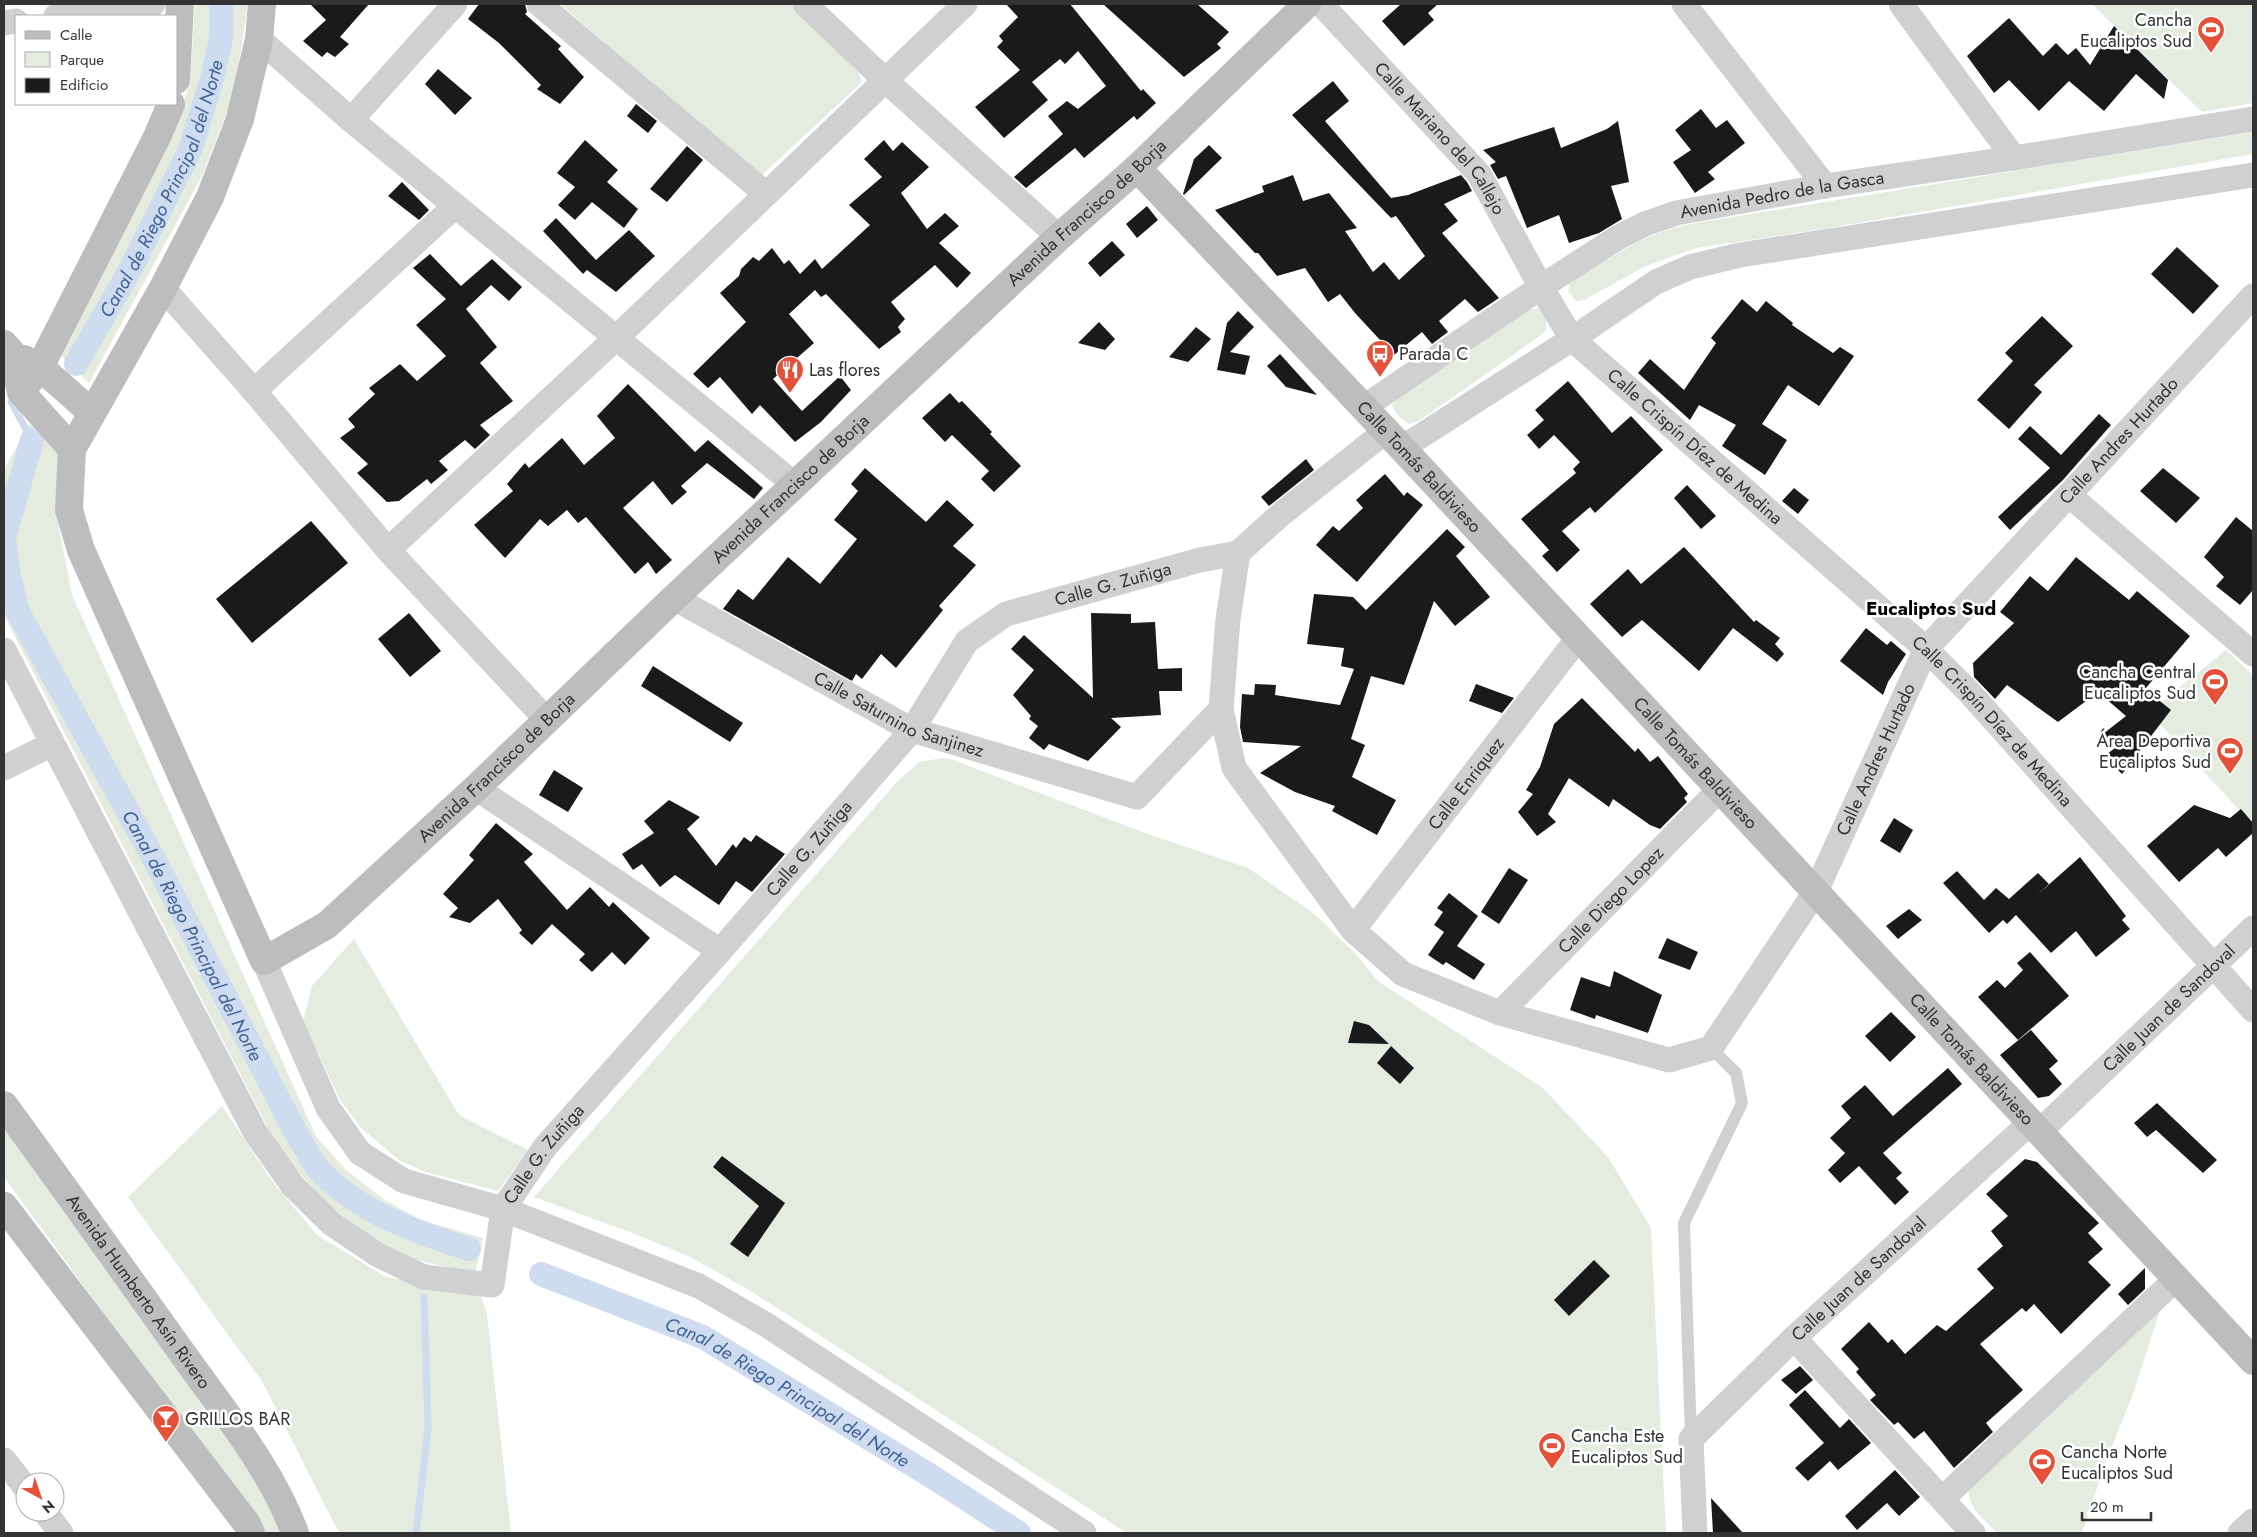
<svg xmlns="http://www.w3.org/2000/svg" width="2257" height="1537" font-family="Jost,sans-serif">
<rect width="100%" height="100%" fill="#fff"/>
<!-- green -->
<g fill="#e3ecdf">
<polygon points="195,4 248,4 234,94 202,176 89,383 57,352 179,114 190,84"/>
<polygon points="560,4 790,4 853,56 862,82 761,176"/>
<polygon points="2092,4 2253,4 2253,103 2202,112"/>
<path d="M 2253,132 L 2253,154 L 1823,229 L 1696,248 L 1646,266 L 1584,300 L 1576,301 L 1568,291 L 1570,283 C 1607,259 1641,236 1684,225 Z"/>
<path d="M 1538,308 L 1544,315 L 1547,326 L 1544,333 L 1419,421 L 1409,424 C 1401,419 1395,414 1392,405 L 1397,399 L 1528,310 Z"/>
<polygon points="34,417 60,446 56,513 72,595 316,1136 345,1169 383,1199 421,1220 483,1238 475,1274 417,1260 372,1238 325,1202 292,1164 271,1134 10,627 4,614 4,469"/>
<polygon points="2226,650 2253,675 2253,825 2149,712"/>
<polygon points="943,758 953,760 1148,834 1248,868 1312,912 1354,952 1379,982 1542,1087 1608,1157 1651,1228 1666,1533 1127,1533 749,1290 690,1257 635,1234 534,1197 895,784 919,762"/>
<polygon points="354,939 459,1115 528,1150 498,1191 425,1172 399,1160 362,1129 340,1100 303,1021 312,986"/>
<polygon points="222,1106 272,1181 317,1235 386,1277 479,1291 487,1314 511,1533 339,1533 263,1383 128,1197"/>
<polygon points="4,1128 204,1403 260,1487 282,1533 264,1533 4,1177"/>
<path d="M 2161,1307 L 2133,1394 L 2105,1464 L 2082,1533 L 1997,1533 C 1984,1519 1966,1507 1969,1486 Z"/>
</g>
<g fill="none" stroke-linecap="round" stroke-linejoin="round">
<!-- stream -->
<g stroke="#cfdbee" stroke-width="7">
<polyline points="11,402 32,440"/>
<polyline points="416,1533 428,1429 424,1297"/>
</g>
<!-- canal -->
<g stroke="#cfdbee" stroke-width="24">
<path id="s1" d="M 76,364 L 130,270 L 190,150 L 213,75 L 221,38 L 221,4"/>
<polyline points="4,538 32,440"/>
<path id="s2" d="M 4,542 L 9,576 L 18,612 L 155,861 L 296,1133 C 304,1145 311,1161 321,1172 C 359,1212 418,1233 469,1249"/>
<path id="s3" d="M 541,1274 L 703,1337 L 931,1476 L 1019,1533"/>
</g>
</g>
<!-- building -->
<g fill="#1a1a1a">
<polygon points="310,4 369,4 340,37 349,44 335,57 327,52 322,57 303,41 326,20"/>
<polygon points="479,4 525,4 527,12 525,14 561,46 558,49 584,77 560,104 537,89 541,85 499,43 468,19"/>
<polygon points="1006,4 1070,4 1141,91 1143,89 1156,103 1137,120 1134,116 1084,158 1075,148 1026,188 1014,177 1063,134 1048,116 1067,101 1078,109 1106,86 1078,51 1065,64 1060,59 1032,82 1048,100 1004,138 975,107 1020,70 997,47 1003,41 999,36 1018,17"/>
<polygon points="1103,4 1197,4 1229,32 1217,44 1221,48 1184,77"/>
<polygon points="1401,4 1438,4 1428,13 1434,20 1404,46 1382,21"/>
<polygon points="2009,18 2043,56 2056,43 2068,55 2076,48 2090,65 2114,26 2168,80 2164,99 2136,74 2104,111 2069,81 2039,111 2009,80 1994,93 1967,56"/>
<polygon points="438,69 472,98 455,115 425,84"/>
<polygon points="1333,81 1349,101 1325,121 1391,198 1408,195 1461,175 1467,182 1472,191 1444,204 1458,221 1442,233 1499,298 1478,312 1465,299 1439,321 1448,332 1432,344 1422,332 1394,355 1355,313 1340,294 1328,302 1305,268 1277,276 1258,253 1255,253 1215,210 1264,192 1262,186 1293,175 1303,201 1329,193 1357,228 1345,231 1373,272 1384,262 1399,280 1425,256 1396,216 1391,218 1292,115"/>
<polygon points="636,104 657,121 648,133 627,116"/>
<polygon points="1701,109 1716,128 1727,120 1745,143 1708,172 1715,179 1695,193 1673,162 1691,150 1675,130"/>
<polygon points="1618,121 1629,182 1611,186 1622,219 1599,233 1569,243 1559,215 1527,228 1506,176 1498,179 1490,165 1496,162 1483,150 1554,127 1561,148 1607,129"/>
<polygon points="585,140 618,170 607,182 638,209 624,228 592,202 575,220 558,205 575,187 557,173"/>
<polygon points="884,140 893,151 902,142 929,167 901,193 927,229 945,213 959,226 939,243 971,273 957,288 935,265 891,302 905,319 898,327 901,332 879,349 826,294 821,297 815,290 789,314 814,343 773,379 802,411 840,376 851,390 821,422 795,442 760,405 752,414 720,377 708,388 693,374 746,322 720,293 739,276 741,269 753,257 759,261 772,248 784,264 789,260 800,274 815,259 822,269 870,225 849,205 882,177 864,159"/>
<polygon points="1209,145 1222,158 1184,195 1183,194 1194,159"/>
<polygon points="687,146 703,160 667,202 650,189"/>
<polygon points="402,182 429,210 419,220 388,196"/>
<polygon points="1147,206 1158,220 1137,238 1126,224"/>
<polygon points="556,218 596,260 629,230 655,256 616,292 587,270 583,274 543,231"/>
<polygon points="1112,241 1125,255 1100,277 1088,263"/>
<polygon points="2177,247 2219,286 2193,314 2151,274"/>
<polygon points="430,254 461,286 492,259 522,287 509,301 491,285 466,309 497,347 480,363 513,401 480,425 490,435 475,449 465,440 439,461 448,470 431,484 427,479 399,501 387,502 357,473 368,464 340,438 355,427 348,419 375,394 369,388 400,364 417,381 446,356 416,325 446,299 413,268"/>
<polygon points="1742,299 1757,312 1766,301 1793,323 1792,325 1833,353 1840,347 1854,356 1819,406 1788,385 1762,424 1787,440 1765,475 1722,446 1736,425 1699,405 1690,420 1638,373 1650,359 1684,390 1716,343 1711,338"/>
<polygon points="1238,311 1254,327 1230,352 1250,356 1245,375 1217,370 1227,323"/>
<polygon points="2042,316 2073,346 2034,385 2042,392 2009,429 1977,400 2013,361 2005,353"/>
<polygon points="1099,322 1115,339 1105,350 1078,343"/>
<polygon points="1196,327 1211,339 1188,362 1169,357"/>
<polygon points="1280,354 1317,395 1286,387 1267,366"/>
<polygon points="1568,381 1612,433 1631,416 1663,450 1595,513 1590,507 1562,531 1580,550 1557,572 1542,556 1549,550 1521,519 1576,473 1573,469 1580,462 1554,435 1539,449 1527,435 1544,420 1535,410"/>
<polygon points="628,384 695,452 708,440 763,488 754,499 707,463 681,486 687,492 672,505 653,481 623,508 672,560 656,574 648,562 635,574 586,517 578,523 567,510 548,526 540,519 505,558 474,525 513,491 507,484 525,463 529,468 562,438 584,465 615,438 597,416"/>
<polygon points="950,393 959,403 962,401 992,432 990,434 1021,466 994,492 981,479 989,471 952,435 945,442 922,418"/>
<polygon points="2099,414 2111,425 2063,480 2010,530 1998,517 2050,468 2018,439 2030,426 2061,455"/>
<polygon points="1306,459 1314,470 1269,506 1261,497"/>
<polygon points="865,468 926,522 947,500 974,525 953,546 976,565 939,606 943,610 896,668 881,654 862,679 856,674 852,681 723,609 738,589 753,600 788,557 820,584 857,539 834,520 858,491 851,484"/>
<polygon points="2163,468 2200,498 2176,523 2140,491"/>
<polygon points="1385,474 1404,496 1407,492 1423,505 1357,582 1316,545 1333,526 1339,531 1363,508 1356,500"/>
<polygon points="1687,485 1716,516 1701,529 1674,498"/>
<polygon points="1794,488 1809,500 1798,514 1782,501"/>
<polygon points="2236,517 2253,531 2253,590 2240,605 2216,586 2224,577 2204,557"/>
<polygon points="311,521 348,563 252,643 216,599"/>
<polygon points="1447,529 1465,547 1456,556 1490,597 1455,626 1434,601 1404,685 1371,676 1351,739 1365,745 1352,777 1396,800 1377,835 1332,811 1335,806 1295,792 1260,773 1301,746 1243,742 1240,727 1242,694 1254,695 1255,684 1276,685 1275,695 1340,705 1354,669 1341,666 1344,648 1307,644 1314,594 1353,597 1366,610"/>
<polygon points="1684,547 1754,622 1756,620 1780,638 1775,644 1784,654 1777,662 1733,628 1699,671 1642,620 1622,637 1590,604 1628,569 1641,584"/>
<polygon points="2076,557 2129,600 2137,591 2190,636 2145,689 2171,710 2122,774 2104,756 2118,746 2103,734 2126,716 2098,692 2058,722 2007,685 1995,699 1974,677 1973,663 2014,623 2000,612 2030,576 2048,591"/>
<polygon points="409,613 441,651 410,677 378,639"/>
<polygon points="1091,613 1131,614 1131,623 1155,622 1158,669 1182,668 1182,691 1159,691 1161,715 1111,718 1121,727 1088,761 1049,744 1044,750 1029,738 1038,726 1029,719 1031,716 1013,695 1034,670 1011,649 1024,635 1093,698"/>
<polygon points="1866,628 1887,645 1891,641 1906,654 1888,682 1883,695 1840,661"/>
<polygon points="653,666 743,723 730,742 641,686"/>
<polygon points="1476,684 1514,698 1502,713 1469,701"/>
<polygon points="1582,698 1635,752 1638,748 1650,762 1658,756 1688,794 1684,798 1687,802 1660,829 1650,825 1613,799 1609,807 1569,778 1548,814 1556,822 1537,836 1518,812 1533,794 1526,790 1540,767 1554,724"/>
<polygon points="554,770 583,788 568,812 539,795"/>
<polygon points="669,800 700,817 687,829 716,866 733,844 736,848 744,837 751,842 756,835 785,854 752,892 736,881 719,905 675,875 660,887 642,864 633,870 622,854 654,833 644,821"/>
<polygon points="2194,805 2230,818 2241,809 2253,823 2253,833 2226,857 2218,848 2179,882 2147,846"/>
<polygon points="1894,818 1913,830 1900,853 1880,841"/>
<polygon points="496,823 533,854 524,862 567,910 590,887 609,907 613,902 650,938 625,965 612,952 592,972 579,960 585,954 552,924 532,945 519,933 522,930 498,899 470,923 449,917 458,908 443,894 474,860 469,855"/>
<polygon points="2080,857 2126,916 2122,920 2130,929 2096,957 2076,931 2051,953 2016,915 2007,924 2003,920 1989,933 1943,883 1957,871 1984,900 1996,888 2009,899 2038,873 2049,884 2036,896"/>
<polygon points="1509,868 1528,880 1499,924 1481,912"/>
<polygon points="1449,893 1478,916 1457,946 1485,964 1474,980 1446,962 1443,965 1428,955 1444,932 1434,925 1443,912 1437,908"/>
<polygon points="1909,909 1922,920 1898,939 1886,926"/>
<polygon points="1667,938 1698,952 1690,970 1658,958"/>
<polygon points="2030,952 2069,996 2018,1040 1978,997 1997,980 2005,988 2023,970 2017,963"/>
<polygon points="1614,971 1662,995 1648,1033 1596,1015 1595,1019 1570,1010 1581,977 1610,987"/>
<polygon points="1891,1012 1916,1037 1890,1062 1865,1036"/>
<polygon points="1354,1021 1369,1025 1389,1044 1348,1043"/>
<polygon points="2031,1030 2058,1061 2049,1069 2062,1084 2049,1096 2038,1098 2000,1055"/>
<polygon points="1391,1046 1414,1068 1400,1084 1377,1063"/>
<polygon points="1948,1068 1962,1084 1883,1153 1902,1173 1896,1178 1909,1192 1895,1205 1859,1166 1840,1183 1828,1170 1845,1153 1830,1138 1851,1118 1841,1106 1865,1085 1893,1116"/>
<polygon points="2157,1103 2217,1160 2203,1173 2156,1130 2147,1137 2134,1123"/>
<polygon points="722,1156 785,1203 748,1257 730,1244 759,1206 713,1167"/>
<polygon points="2025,1159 2037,1162 2099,1223 2088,1233 2103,1249 2088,1262 2111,1285 2061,1334 2034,1304 2026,1312 2022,1308 1980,1344 2023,1390 1986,1423 1993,1432 1954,1468 1924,1431 1914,1439 1898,1422 1894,1425 1870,1400 1876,1395 1856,1372 1859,1369 1841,1349 1869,1322 1888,1343 1892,1339 1905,1354 1937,1325 1946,1331 1994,1288 1977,1269 2003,1246 1991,1231 2008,1216 1986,1194"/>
<polygon points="1594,1260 1610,1276 1569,1316 1554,1300"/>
<polygon points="2145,1268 2145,1289 2128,1305 2118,1294"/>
<polygon points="1800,1366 1813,1380 1796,1394 1781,1380"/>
<polygon points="1805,1390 1840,1428 1849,1419 1871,1443 1838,1470 1830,1461 1808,1481 1795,1468 1824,1443 1789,1405"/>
<polygon points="1895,1470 1920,1497 1899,1516 1887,1503 1857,1530 1845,1516"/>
<polygon points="1711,1498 1743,1533 1713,1533"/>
</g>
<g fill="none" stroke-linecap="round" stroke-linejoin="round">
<!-- lane -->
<polyline stroke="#d0d0d0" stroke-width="12" points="1691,1439 1684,1223 1742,1103 1736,1073 1711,1048"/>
<!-- street -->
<g stroke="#d0d0d0" stroke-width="25">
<polyline points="539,4 765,193"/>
<polyline points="805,4 885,80 1059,237"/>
<path id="s4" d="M 1321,4 L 1479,174 L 1541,287 L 1572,339 L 1926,649 L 1969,692 L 2253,1010"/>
<polyline points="1684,4 1825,186"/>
<polyline points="1901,4 2014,158"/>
<polyline points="56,16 153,4"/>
<polyline points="4,23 16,21"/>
<polyline points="259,39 351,120 794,484"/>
<polyline points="351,120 455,4"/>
<polyline points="163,288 254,391 388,550 546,719"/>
<polyline points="254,391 455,206"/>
<path id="s5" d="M 1364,407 L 1541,287 L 1617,238 L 1645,224 L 1676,213 L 1825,186 L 2014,158 L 2253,119"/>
<path id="s6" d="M 1386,431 L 1280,515 L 1238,553 L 1228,619 L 1221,709 L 1234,768 L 1353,930 L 1403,974 L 1500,1013 L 1669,1060 L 1711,1048 L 1816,891 L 1926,649 L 2253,296"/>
<polyline points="1402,448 1572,339 1656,282 1690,267 1740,255 2253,175"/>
<polyline points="2069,495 2253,654"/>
<polyline points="388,550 615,339 965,4"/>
<path id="s7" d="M 674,598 L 912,730 L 1137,797 L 1221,709"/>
<path id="s8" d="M 4,650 L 255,1132 L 293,1186 L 332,1224 L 378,1255 L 424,1277 L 492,1285 L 503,1209 L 545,1147 L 720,951 L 912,730 L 967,641 L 1006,614 L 1200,560 L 1238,553"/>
<polyline points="4,768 52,744"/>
<polyline points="476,788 720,951"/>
<path id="s9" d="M 1353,930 L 1579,637"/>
<polyline points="264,961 328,1108 360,1153 404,1181 503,1209 699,1286 765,1324 1084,1533"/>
<path id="s10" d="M 1500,1013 L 1720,789"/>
<path id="s11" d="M 2040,1131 L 2253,928"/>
<polyline points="1794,1338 1973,1533"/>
<polyline points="4,1460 25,1487"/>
<polyline points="1942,1499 2175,1280"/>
<polyline points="45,1512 61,1533"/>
<path id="s12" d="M 1695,1533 L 1691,1439 L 1794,1338 L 2031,1122"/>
<polyline points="2240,1533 2253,1521"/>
</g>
<!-- secondary -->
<g stroke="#bdbdbd" stroke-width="28">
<path id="s13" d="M 262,4 L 259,39 L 240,119 L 210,197 L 163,288 L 72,449 L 69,510 L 81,550 L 264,961 L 327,925 L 476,788 L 674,598 L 1059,237 L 1137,168 L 1307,4"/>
<polyline points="176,80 180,4"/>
<path id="s14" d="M 1137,168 L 1386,431 L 2253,1361"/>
<polyline points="4,344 12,353 21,392 72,449"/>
<polyline points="24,359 40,367 91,412"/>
<polyline points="21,392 40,367 157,137 171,104"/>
<path id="s15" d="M 4,1105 C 65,1188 125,1273 185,1357 C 225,1413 271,1468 295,1533"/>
<polyline points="4,1206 247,1524 251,1533"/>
</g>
</g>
<!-- icons -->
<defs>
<symbol id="stadium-pin" viewBox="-11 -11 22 30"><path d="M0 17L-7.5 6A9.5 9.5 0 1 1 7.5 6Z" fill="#e55039" stroke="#fff"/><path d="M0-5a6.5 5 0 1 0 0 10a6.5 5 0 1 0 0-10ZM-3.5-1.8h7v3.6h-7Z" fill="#fff"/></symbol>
<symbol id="bus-pin" viewBox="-11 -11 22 30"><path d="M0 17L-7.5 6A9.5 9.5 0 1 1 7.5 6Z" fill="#e55039" stroke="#fff"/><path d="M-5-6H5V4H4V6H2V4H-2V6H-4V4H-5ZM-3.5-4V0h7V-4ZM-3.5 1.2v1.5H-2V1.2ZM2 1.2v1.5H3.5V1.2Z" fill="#fff"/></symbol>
<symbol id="restaurant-pin" viewBox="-11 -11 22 30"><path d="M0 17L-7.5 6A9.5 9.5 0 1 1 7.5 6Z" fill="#e55039" stroke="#fff"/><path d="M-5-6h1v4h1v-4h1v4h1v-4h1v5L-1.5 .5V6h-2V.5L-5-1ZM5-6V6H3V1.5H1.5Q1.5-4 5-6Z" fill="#fff"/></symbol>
<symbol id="bar-pin" viewBox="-11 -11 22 30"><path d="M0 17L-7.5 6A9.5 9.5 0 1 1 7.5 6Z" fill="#e55039" stroke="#fff"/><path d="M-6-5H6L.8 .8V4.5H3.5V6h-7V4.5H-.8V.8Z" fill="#fff"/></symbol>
</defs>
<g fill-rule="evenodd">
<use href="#stadium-pin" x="2195" y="14" width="32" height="43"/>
<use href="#bus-pin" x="1364" y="338" width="32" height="43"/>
<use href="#restaurant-pin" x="774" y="354" width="32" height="43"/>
<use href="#stadium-pin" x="2199" y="666" width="32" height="43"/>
<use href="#stadium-pin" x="2214" y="735" width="32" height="43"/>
<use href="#bar-pin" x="150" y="1403" width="32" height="43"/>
<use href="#stadium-pin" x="1536" y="1430" width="32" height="43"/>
<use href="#stadium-pin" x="2026" y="1446" width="32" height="43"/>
</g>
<g text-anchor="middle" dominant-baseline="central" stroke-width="5" stroke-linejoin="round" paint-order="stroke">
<!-- poi labels -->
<g font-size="18" fill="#333" stroke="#fff" text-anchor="start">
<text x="2192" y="20" text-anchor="end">Cancha<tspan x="2192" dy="21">Eucaliptos Sud</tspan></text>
<text x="1399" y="354">Parada C</text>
<text x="809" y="370">Las flores</text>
<text x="2196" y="672" text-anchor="end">Cancha Central<tspan x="2196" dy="21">Eucaliptos Sud</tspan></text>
<text x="2211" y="741" text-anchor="end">Área Deportiva<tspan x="2211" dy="21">Eucaliptos Sud</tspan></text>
<text x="185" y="1419">GRILLOS BAR</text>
<text x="1571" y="1436">Cancha Este<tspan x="1571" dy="21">Eucaliptos Sud</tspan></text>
<text x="2061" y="1452">Cancha Norte<tspan x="2061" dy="21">Eucaliptos Sud</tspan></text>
</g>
<!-- street labels -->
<g font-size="18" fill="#333" stroke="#fff">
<text stroke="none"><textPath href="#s4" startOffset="180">Calle Mariano del Callejo</textPath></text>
<text stroke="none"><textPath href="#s5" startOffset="476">Avenida Pedro de la Gasca</textPath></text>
<text stroke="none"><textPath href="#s13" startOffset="2155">Avenida Francisco de Borja</textPath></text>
<text stroke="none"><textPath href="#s6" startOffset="1739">Calle Andres Hurtado</textPath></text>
<text stroke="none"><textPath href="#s4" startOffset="585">Calle Crispín Díez de Medina</textPath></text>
<text stroke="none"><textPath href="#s14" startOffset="411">Calle Tomás Baldivieso</textPath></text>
<text stroke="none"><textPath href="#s13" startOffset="1750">Avenida Francisco de Borja</textPath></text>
<text stroke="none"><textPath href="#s8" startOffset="1809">Calle G. Zuñiga</textPath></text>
<text stroke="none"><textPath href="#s7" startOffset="254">Calle Saturnino Sanjinez</textPath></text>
<text stroke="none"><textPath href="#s4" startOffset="990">Calle Crispín Díez de Medina</textPath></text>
<text stroke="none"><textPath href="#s6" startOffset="1334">Calle Andres Hurtado</textPath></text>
<text stroke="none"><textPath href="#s14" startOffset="816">Calle Tomás Baldivieso</textPath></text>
<text stroke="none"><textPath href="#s13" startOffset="1345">Avenida Francisco de Borja</textPath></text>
<text stroke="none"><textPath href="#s9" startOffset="185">Calle Enriquez</textPath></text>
<text stroke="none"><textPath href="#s8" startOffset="1389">Calle G. Zuñiga</textPath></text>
<text stroke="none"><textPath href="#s10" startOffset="158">Calle Diego Lopez</textPath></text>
<text stroke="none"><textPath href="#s11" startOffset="178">Calle Juan de Sandoval</textPath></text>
<text stroke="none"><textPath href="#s14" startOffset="1221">Calle Tomás Baldivieso</textPath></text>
<text stroke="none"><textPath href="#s8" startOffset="984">Calle G. Zuñiga</textPath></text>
<text stroke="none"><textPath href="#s12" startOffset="326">Calle Juan de Sandoval</textPath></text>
<text stroke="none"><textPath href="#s15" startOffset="230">Avenida Humberto Asín Rivero</textPath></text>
</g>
<!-- water labels -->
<g font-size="19" font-style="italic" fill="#3f6396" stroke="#fff">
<text stroke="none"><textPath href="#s1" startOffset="196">Canal de Riego Principal del Norte</textPath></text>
<text stroke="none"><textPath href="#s2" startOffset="439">Canal de Riego Principal del Norte</textPath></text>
<text stroke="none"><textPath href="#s3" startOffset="274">Canal de Riego Principal del Norte</textPath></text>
</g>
<!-- neighbourhood labels -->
<g font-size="19" font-weight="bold" fill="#000" stroke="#fff">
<text x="1931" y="608">Eucaliptos Sud</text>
</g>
</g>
<!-- border -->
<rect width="2257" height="1537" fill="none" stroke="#333333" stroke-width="10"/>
<!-- legend -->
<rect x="15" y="15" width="162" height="90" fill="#ffffff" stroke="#adadad"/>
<rect x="25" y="31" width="25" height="8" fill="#bdbdbd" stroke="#adadad"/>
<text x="60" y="40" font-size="15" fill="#333333">Calle</text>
<rect x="25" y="52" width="25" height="15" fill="#e3ecdf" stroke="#adadad"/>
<text x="60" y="65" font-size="15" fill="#333333">Parque</text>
<rect x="25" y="78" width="25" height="15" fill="#1a1a1a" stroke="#adadad"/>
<text x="60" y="90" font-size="15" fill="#333333">Edificio</text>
<!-- north arrow -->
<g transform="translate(40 1497) rotate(140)"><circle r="24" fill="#ffffff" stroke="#adadad"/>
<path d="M0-4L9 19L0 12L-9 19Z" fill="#e55039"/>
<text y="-8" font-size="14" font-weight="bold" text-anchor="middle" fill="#333333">N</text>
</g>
<!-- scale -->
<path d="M2082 1512v8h69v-8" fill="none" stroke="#333333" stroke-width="2.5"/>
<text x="2090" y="1512" font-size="15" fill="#333333" stroke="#ffffff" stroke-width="4" paint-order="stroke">20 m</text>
</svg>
